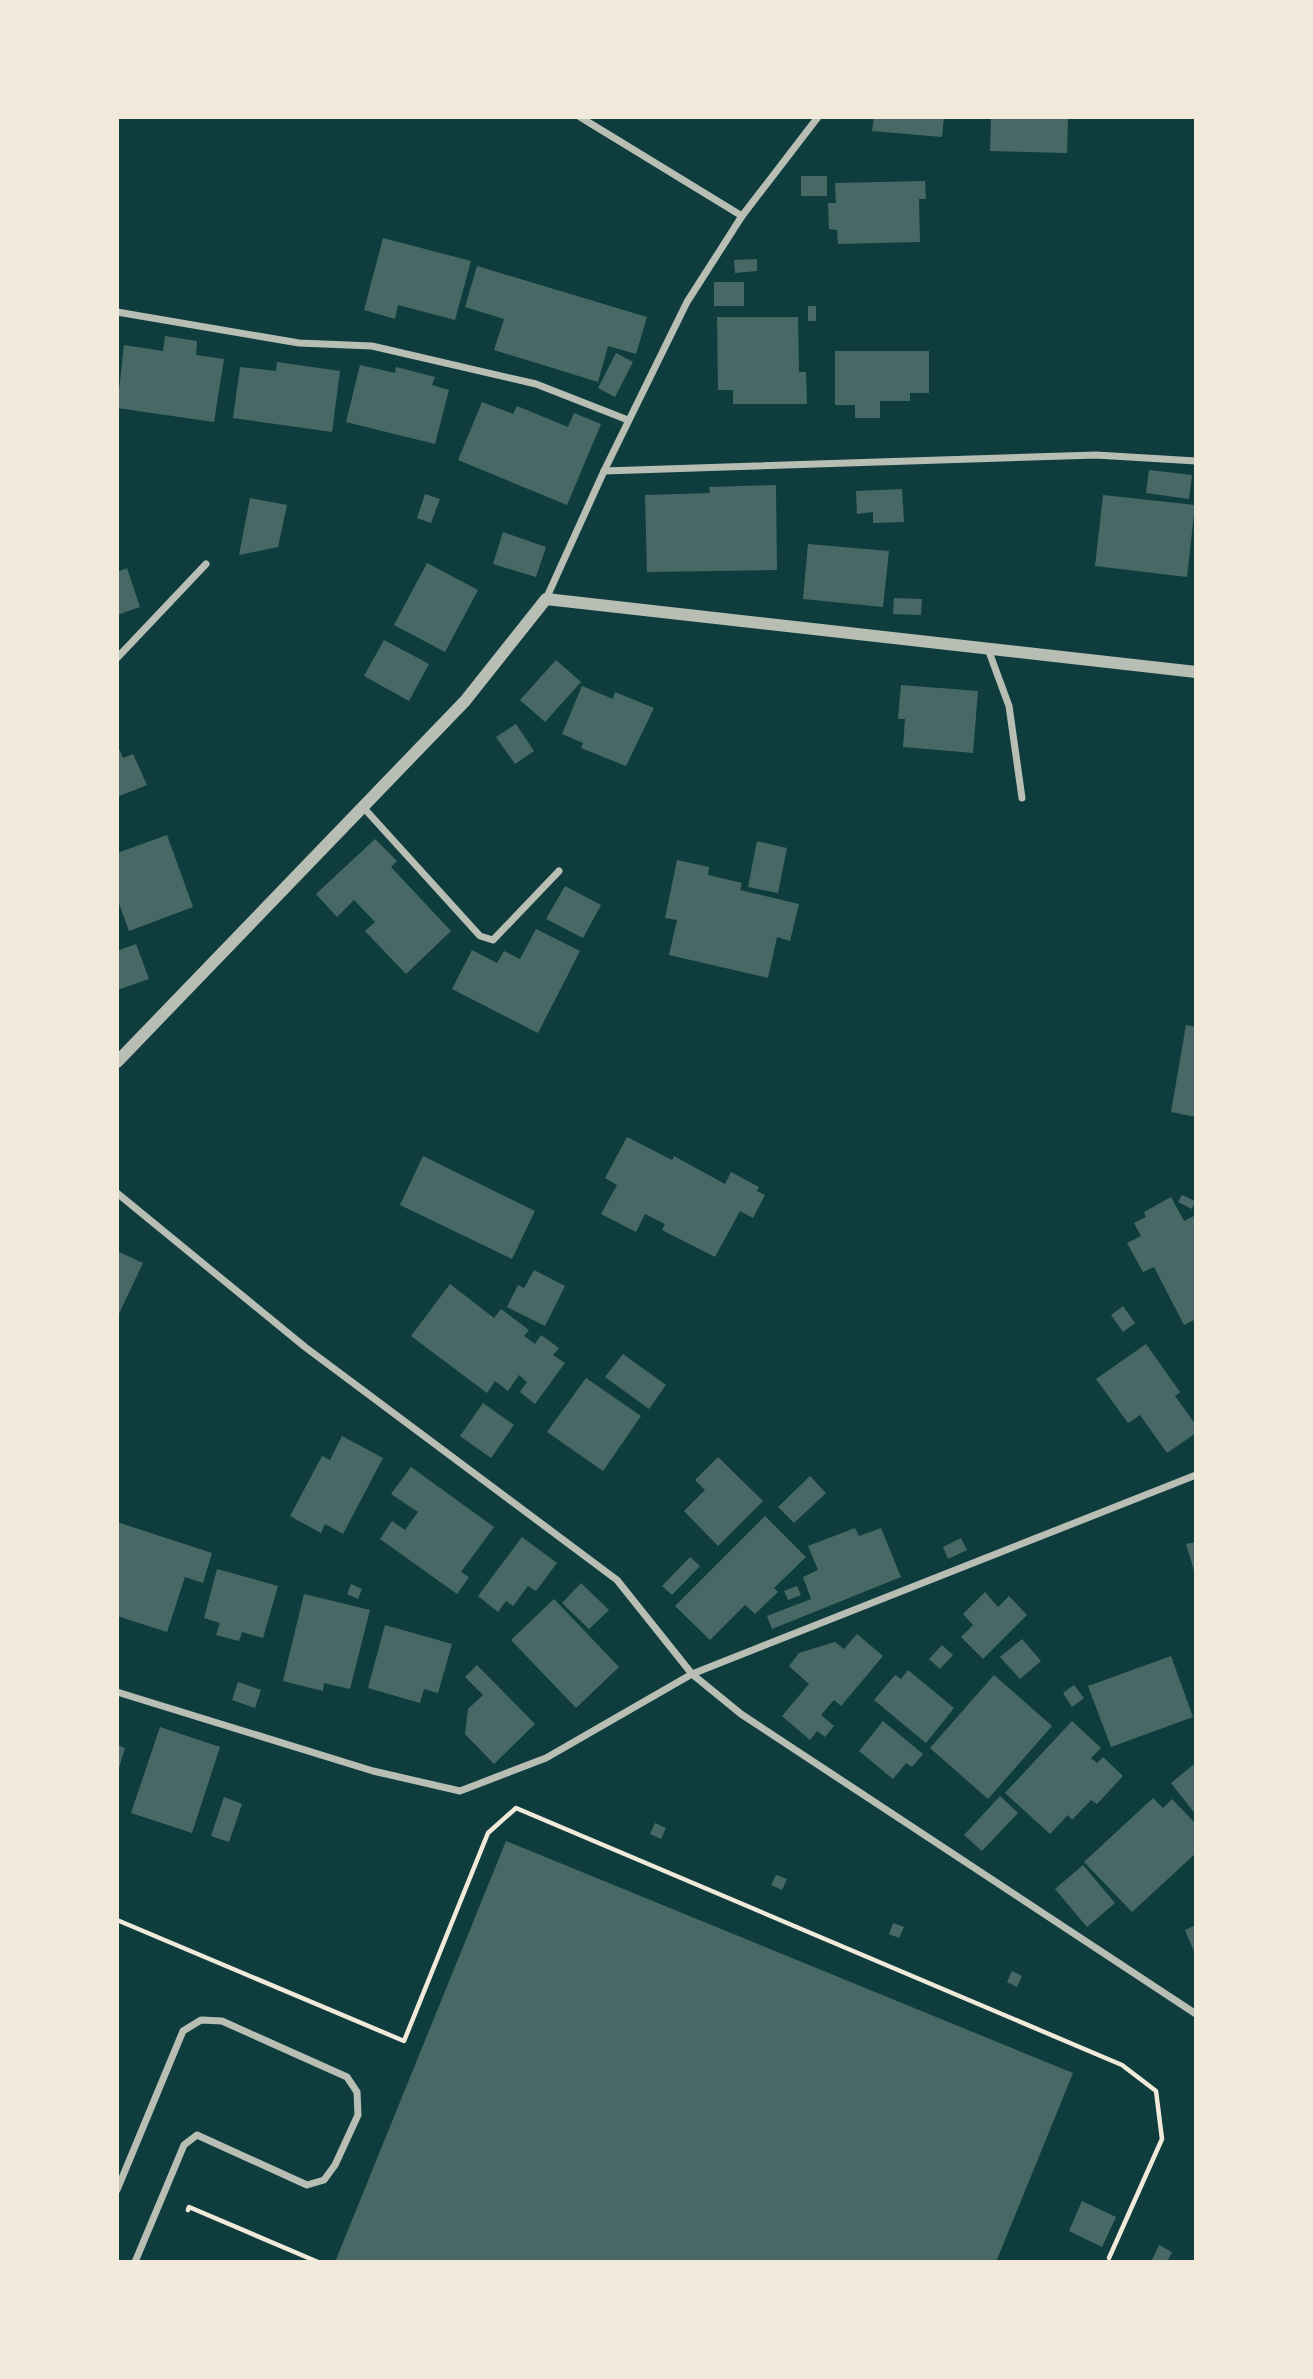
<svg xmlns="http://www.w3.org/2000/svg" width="1313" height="2379" font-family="'Varela Round',sans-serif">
<rect width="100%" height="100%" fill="#0f3d3e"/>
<!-- building -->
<g fill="#486865">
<polygon points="874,117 944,117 942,137 872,131"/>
<polygon points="991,117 1068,117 1067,153 990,151"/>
<rect x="801" y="176" width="26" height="20"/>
<polygon points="925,181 926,199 919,199 920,242 838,244 837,230 829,229 828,203 836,203 835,183"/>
<polygon points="383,238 471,261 455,320 398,305 395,319 364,310"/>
<polygon points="757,259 757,271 735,273 734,260"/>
<polygon points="477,266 647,317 636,354 608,346 598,382 494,350 504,319 465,307"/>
<rect x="714" y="282" width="30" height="24"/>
<rect x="808" y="306" width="8" height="15"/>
<polygon points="717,317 798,317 799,372 806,372 807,404 733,404 733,390 718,390"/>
<polygon points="165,336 197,341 196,355 224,359 214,422 117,408 124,345 163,351"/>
<polygon points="835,351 929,351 929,393 910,393 910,401 880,401 880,418 855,418 855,405 835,405"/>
<polygon points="616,353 633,362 615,397 598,388"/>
<polygon points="277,362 340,371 332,432 233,418 240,367 276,371"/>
<polygon points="360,365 395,373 396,367 435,377 432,385 449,390 435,444 346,422"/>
<polygon points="482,402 513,414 517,406 568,427 574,413 601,424 567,505 458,460"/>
<polygon points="1149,470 1192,475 1189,499 1146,493"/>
<polygon points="776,485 777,570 647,572 645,495 710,493 709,487"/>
<polygon points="902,489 904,522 873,523 873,512 857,514 856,491"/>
<polygon points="425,494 440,499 431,523 417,518"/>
<polygon points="1103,495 1195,505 1187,577 1095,566"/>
<polygon points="250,498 287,505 278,547 239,555"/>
<polygon points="503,532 546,547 536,577 493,564"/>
<polygon points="808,544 889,551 883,607 803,599"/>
<polygon points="427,563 478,590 445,652 394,625"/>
<polygon points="127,568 140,607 117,615 117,572"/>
<polygon points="894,598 922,599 921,615 893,614"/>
<polygon points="384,640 429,664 409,701 364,676"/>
<polygon points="556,660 581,682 545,722 520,700"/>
<polygon points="901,685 978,691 973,753 903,747 905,719 898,719"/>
<polygon points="582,686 613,699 615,692 654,708 626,766 581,748 583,743 562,734"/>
<polygon points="516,724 534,751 515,764 496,737"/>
<polygon points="117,744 123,758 133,754 147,785 117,797"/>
<polygon points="167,835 193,907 129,931 117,898 117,853"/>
<polygon points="375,839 397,861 391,867 451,931 406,974 365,931 375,922 354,900 337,917 316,894"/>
<polygon points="757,841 787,848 778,893 748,887"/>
<polygon points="677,860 709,867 708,875 742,883 740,890 799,904 790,941 777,937 768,978 669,955 677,920 665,918"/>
<polygon points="565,886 601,905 583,938 546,919"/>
<polygon points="536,929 580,951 538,1033 452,989 472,950 497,963 504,951 520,959"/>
<polygon points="136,944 149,979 117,990 117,951"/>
<polygon points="1186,1025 1196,1027 1196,1117 1171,1112"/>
<polygon points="627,1137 672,1160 674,1156 725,1184 731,1172 759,1187 757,1191 765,1195 753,1218 740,1211 715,1257 662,1230 665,1224 645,1214 636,1232 601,1214 617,1185 605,1178"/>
<polygon points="423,1156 535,1211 512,1259 400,1205"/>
<polygon points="1182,1195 1195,1201 1192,1209 1178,1202"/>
<polygon points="1171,1197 1184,1221 1196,1215 1196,1319 1184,1325 1154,1267 1143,1272 1127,1243 1141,1236 1134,1223 1146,1217 1144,1212"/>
<polygon points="117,1251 143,1263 117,1318"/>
<polygon points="534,1270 565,1286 545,1326 507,1307 518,1285 524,1288"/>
<polygon points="450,1284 494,1318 501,1309 529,1330 524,1336 535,1344 541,1335 559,1348 553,1355 565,1363 535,1404 520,1392 527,1382 519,1375 508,1391 495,1381 487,1393 411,1336"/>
<polygon points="1123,1306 1135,1323 1123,1332 1111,1315"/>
<polygon points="1146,1344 1180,1392 1175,1396 1196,1425 1196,1433 1167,1453 1140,1415 1128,1423 1096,1379"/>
<polygon points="623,1354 666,1385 649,1409 605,1377"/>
<polygon points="586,1378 641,1416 603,1471 547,1432"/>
<polygon points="483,1403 514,1425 491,1458 460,1436"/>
<polygon points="342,1436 383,1458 343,1534 325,1524 321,1533 290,1516 322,1456 330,1460"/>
<polygon points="718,1457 763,1501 718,1546 684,1511 705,1490 695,1480"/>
<polygon points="411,1467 494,1527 461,1572 469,1577 457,1594 380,1539 392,1521 405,1530 418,1512 391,1494"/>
<polygon points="810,1476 826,1493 794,1523 778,1507"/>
<polygon points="765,1516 806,1557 774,1588 778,1592 755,1614 745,1605 710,1640 675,1606"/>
<polygon points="117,1522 212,1553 203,1583 185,1577 167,1632 117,1616"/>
<polygon points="855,1528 859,1536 881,1528 901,1577 772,1629 767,1616 811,1599 803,1577 818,1570 808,1546"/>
<polygon points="522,1537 557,1563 536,1591 528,1586 513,1606 506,1601 498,1612 478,1596"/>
<polygon points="961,1538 967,1550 948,1559 943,1547"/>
<polygon points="1196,1542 1196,1574 1195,1574 1186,1544"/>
<polygon points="690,1557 700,1566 672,1595 662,1586"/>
<polygon points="217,1569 278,1586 263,1638 242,1632 239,1641 216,1635 220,1623 204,1618"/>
<polygon points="581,1583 609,1610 589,1629 562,1603"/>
<polygon points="351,1584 362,1589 358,1599 347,1594"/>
<polygon points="797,1586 801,1595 788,1600 784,1591"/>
<polygon points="985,1592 998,1607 1009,1596 1027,1615 983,1659 961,1637 973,1625 963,1614"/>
<polygon points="304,1594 370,1610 350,1689 324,1683 323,1691 283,1681"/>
<polygon points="554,1599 619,1667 576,1708 511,1640"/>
<polygon points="385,1625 452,1644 438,1693 424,1689 420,1703 368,1688"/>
<polygon points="857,1634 883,1656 841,1706 834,1700 821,1715 834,1726 825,1737 817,1731 810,1740 782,1716 809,1684 789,1666 799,1653 835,1642 844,1649"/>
<polygon points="1022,1639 1041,1661 1020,1679 1000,1657"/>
<polygon points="942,1645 953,1655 940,1669 929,1659"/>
<polygon points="1171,1656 1193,1717 1111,1747 1088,1686"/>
<polygon points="477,1665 535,1724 494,1764 465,1734 468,1709 483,1695 465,1677"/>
<polygon points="908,1670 954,1708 926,1743 874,1700 895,1675 901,1679"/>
<polygon points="994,1675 1052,1726 988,1799 930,1748"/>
<polygon points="238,1682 261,1690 255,1708 232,1700"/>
<polygon points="1074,1685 1084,1698 1072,1707 1063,1693"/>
<polygon points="883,1721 923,1754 912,1767 906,1763 893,1779 859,1751"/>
<polygon points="1072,1721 1101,1748 1091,1758 1097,1763 1103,1757 1123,1776 1097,1804 1091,1800 1072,1820 1068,1815 1050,1834 1005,1793"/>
<polygon points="160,1727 220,1747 192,1833 131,1813"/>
<polygon points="117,1745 125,1748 118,1771 117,1771"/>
<polygon points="1193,1765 1196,1768 1196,1815 1171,1783"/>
<polygon points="1000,1796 1018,1813 982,1851 964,1835"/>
<polygon points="224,1797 242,1804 229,1842 211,1836"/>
<polygon points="1153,1798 1163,1808 1172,1799 1196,1824 1196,1853 1132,1912 1084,1862"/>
<polygon points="655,1823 666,1828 661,1839 650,1834"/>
<polygon points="506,1841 1073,2073 996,2262 335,2262"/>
<polygon points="1083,1865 1115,1903 1087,1927 1055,1889"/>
<polygon points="776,1875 787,1879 782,1890 771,1885"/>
<polygon points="893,1923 904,1927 899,1938 889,1934"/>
<polygon points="1196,1925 1196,1956 1185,1930"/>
<polygon points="1012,1971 1022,1976 1017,1987 1007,1982"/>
<polygon points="1082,2201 1116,2217 1102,2247 1069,2231"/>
<polygon points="1159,2245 1172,2252 1167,2262 1152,2260"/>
</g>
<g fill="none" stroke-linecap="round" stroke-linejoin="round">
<!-- path -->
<g stroke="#f1e9da" stroke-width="4.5">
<polyline points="117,1920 404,2041 488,1833 516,1808 1122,2065 1156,2091 1162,2139 1109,2258"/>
<polyline points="188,2210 189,2207 318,2262"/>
</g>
<!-- minor -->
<g stroke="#b8beb3" stroke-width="7">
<polyline points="580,117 742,216"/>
<polyline points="117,312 299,343 372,346 536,384 628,420"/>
<polyline points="604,471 1096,455 1196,461"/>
<polyline points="546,599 604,471 687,302 742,216 818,117"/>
<polyline points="988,649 1009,706 1022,798"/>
<polyline points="117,658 206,564"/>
<polyline points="363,807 480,936 493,940 559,871"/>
<polyline points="117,1193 305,1347 617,1580 692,1674 741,1714 1196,2014"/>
<polyline points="117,1692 373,1771 460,1791 546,1758 692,1674 1196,1475"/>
<polyline points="117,2190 183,2031 201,2020 222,2021 347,2077 357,2092 358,2115 335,2165 324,2180 307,2185 197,2135 184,2145 135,2262"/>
</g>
<!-- tertiary -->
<polyline stroke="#b8beb3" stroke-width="12" points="117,1062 465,701 546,599 1196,672"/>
</g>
<!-- border -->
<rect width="1313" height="2379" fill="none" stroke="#f1e9da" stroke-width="238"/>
</svg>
